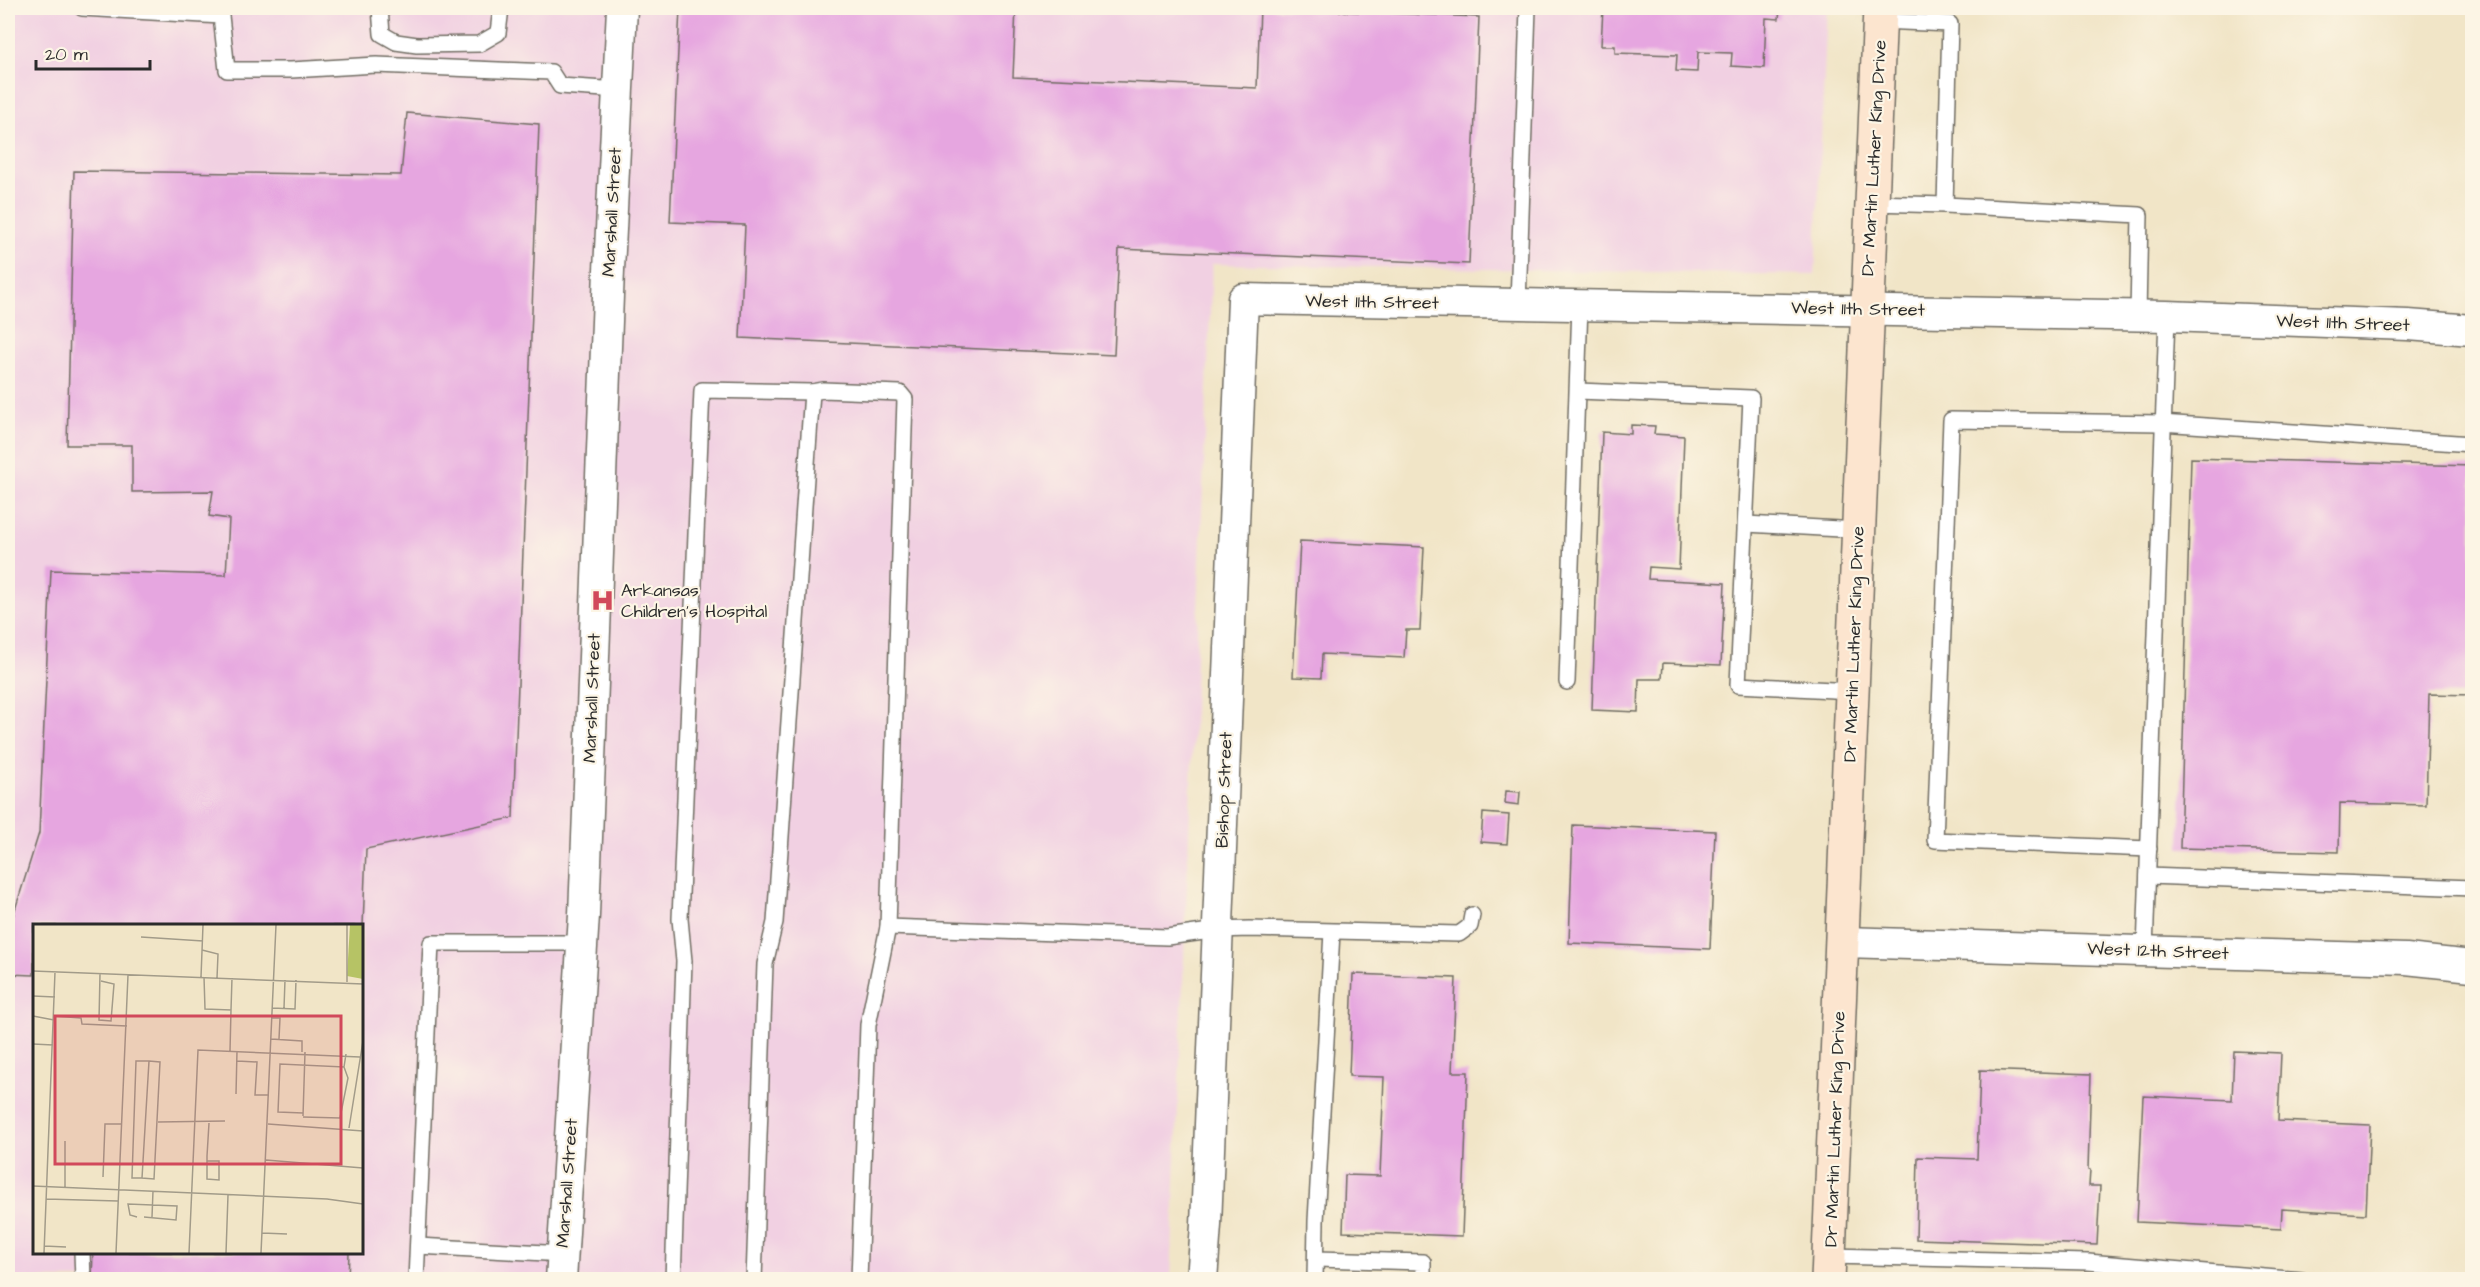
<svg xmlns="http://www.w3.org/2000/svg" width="2480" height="1287" font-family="'Architects Daughter',sans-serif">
<rect width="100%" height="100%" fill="#fcf5e5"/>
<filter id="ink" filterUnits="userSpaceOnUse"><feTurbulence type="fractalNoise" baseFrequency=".0167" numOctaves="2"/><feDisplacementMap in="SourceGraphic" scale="12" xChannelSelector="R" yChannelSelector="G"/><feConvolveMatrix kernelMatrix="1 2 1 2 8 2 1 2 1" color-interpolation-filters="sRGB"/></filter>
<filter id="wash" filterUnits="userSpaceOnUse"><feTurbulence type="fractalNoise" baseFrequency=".008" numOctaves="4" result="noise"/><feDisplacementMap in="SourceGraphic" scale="24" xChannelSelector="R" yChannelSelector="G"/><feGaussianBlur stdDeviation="1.35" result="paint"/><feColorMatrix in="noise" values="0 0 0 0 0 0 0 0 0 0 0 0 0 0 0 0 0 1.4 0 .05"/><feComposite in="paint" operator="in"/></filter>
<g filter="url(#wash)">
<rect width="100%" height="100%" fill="#f1e5c7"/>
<!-- built -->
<path fill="#f1d0e2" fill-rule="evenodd" d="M 8,8 L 1827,8 L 1815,275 L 1212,264 L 1171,1279 L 8,1279 ZM 34,926 L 362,926 L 362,1252 L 34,1252 Z"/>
<g id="blocks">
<!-- building -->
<g fill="#e6a6e0">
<polygon points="680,8 1016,8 1013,77 1257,88 1260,8 1479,17 1469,264 1119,249 1114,355 740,338 745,225 670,222"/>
<polygon points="1603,8 1780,8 1779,19 1766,18 1764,68 1731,66 1732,53 1698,52 1697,72 1676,71 1677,55 1615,53 1615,46 1601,46"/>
<polygon points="407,113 539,124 513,818 366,849 363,926 34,926 34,975 8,974 8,932 39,833 51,570 226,575 229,519 209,516 213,491 132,492 132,445 67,445 74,171 401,175"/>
<polygon points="1631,425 1655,426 1654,434 1684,436 1679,569 1649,567 1648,579 1725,583 1721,665 1663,663 1662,679 1639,679 1638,712 1592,710 1602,432 1631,434"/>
<polygon points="2191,458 2472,466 2472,695 2429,694 2426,805 2340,803 2339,852 2180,848"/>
<polygon points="1300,541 1424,547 1420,630 1406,630 1404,658 1322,654 1321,678 1293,677"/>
<polygon points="1506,791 1520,792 1519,805 1505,803"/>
<polygon points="1483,813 1509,815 1507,844 1481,842"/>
<polygon points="1573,825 1715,831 1710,949 1569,943"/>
<polygon points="1353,974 1456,978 1452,1072 1468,1072 1462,1236 1343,1232 1345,1175 1380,1176 1384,1077 1349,1076"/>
<polygon points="2234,1051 2281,1053 2278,1121 2370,1125 2366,1214 2282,1209 2281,1229 2137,1222 2143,1096 2232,1100"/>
<polygon points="1980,1070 2091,1074 2088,1170 2090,1170 2089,1186 2100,1186 2097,1245 1916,1239 1918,1157 1977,1159"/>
<polygon points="93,1252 349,1252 348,1280 92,1280"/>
</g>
</g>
</g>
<g filter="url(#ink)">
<use href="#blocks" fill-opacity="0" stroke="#706c62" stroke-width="1.5"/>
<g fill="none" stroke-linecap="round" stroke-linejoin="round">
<defs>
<g id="service">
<polyline points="82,8 221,16 227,70 291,70 376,65 551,72 560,86 619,90"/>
<polyline points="380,8 382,34 396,42 417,45 479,44 498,33 501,8"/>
<polyline points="1879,21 1950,24 1945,205"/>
<polyline points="1872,203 1945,205 2140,215 2138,315"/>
<polyline points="1518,304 1528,8"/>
<polyline points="1578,391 1751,398 1738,685 1852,691"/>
<polyline points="1746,524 1858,530"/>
<polyline points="1567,682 1580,305"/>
<polyline points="2149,849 1935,840 1951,420 2161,423 2472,444"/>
<polyline points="2148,876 2472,888"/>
<polyline points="888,927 1167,937 1218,930 1249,929 1459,934 1470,926 1472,915"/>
<polyline points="2145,951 2167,316"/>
<polyline points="418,1246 563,1254"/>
<polyline points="82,1252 83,1280"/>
<polyline points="1830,1256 2088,1262 2302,1280"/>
<polyline points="1316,1259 1423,1262 1423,1280"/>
<polyline points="416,1280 431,943 582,943"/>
<polyline points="673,1280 684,961 680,919 702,390 812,392"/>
<polyline points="754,1280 765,964 775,922 812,392 823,390 900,393 905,399 888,927 868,1025 859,1280"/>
<polyline points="1315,1280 1316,1221 1332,932"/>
</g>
<g id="minor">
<polyline points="1843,942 2406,959 2472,966"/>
<polyline points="561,1280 584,915 609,270 622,8"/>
<polyline points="1202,1280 1206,1225 1243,299 2167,316 2408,325 2472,330"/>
</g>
<polyline id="secondary" points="1828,1280 1880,8"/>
</defs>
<!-- service casing -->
<use href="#service" stroke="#706c62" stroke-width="18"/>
<!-- minor casing -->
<use href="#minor" stroke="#706c62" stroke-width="33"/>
<!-- secondary casing -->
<use href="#secondary" stroke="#706c62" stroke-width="36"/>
<!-- service -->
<use href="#service" stroke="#fff" stroke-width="15"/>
<!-- minor -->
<use href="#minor" stroke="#fff" stroke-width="30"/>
<!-- secondary -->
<use href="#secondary" stroke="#fce5cf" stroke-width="33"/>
</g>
</g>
<!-- icons -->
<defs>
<symbol id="hospital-bare" viewBox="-9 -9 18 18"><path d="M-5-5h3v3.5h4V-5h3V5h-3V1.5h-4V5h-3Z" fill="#d1495b" stroke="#fcf5e5" stroke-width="2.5" paint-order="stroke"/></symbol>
</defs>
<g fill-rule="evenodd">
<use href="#hospital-bare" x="586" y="584" width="33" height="33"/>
</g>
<g text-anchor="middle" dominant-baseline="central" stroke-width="4.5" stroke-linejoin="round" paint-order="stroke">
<!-- street labels -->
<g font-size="18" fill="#2b2b2b" stroke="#fcf5e5">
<text transform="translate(1874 158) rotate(-87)">Dr Martin Luther King Drive</text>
<text transform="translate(612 212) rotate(-87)">Marshall Street</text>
<text transform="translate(1372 302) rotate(1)">West 11th Street</text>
<text transform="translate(1858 309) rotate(1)">West 11th Street</text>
<text transform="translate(2343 323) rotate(2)">West 11th Street</text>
<text transform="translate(1854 644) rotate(-88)">Dr Martin Luther King Drive</text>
<text transform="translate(592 698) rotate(-88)">Marshall Street</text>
<text transform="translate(1224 790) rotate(-88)">Bishop Street</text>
<text transform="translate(2158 951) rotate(2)">West 12th Street</text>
<text transform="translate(1835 1129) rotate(-88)">Dr Martin Luther King Drive</text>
<text transform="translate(567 1183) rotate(-86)">Marshall Street</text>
</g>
<!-- poi labels -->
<g font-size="18" fill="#2b2b2b" stroke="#fcf5e5" text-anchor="start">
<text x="621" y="590">Arkansas<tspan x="621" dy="21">Children's Hospital</tspan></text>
</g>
</g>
<!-- overview -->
<g transform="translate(33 924)">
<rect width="330" height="330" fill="#f1e5c7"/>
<path d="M 317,1 L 330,1 L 330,55 L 314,52 Z" fill="#b6c365"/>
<path fill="none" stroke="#a29b89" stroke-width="1.5" d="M 314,1 L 314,58M 108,13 L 170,17M 169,26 L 185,30 L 184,54M 0,47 L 330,60M 67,50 L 66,96 L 78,97 L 81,60 L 68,57M 168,53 L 170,1M 171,53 L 172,85 L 198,86 L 199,54M 0,72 L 22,73M 239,84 L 262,85 L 263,56M 251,84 L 252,56M 0,92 L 21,96M 21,92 L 48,94 L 49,100 L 94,102M 239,94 L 247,94 L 246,115M 238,115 L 269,117 L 269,128M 0,120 L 20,121M 197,127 L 198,86M 116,137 L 127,138 L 121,255 L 109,254 ZM 204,137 L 224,138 L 222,171 L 236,171M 203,170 L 204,127M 270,189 L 245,188 L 247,140 L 311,143 L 313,130M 270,192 L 272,128M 270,193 L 307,194 L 315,154 L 311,143M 125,198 L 192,197M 235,200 L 330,207M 316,204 L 330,117M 32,217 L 32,263M 233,236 L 330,244M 174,237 L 186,237 L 186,256 L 174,255 L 174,232 L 176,199M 70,253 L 72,200 L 89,200M 109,254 L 99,254 L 103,137 L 116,137M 0,262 L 294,275 L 330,280M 13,275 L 85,277M 104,293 L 97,291 L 95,280 L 144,282 L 143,296 L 111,293M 119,293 L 120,267M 229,309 L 254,310M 11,322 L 33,323M 11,329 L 22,48M 83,329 L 95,51M 156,329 L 165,126 L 327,133M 193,329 L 195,271M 228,329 L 243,1"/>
<path fill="#d1495b" fill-opacity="0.15" stroke="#d1495b" stroke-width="3" d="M 22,92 L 308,92 L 308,240 L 22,240 Z"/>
<rect width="330" height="330" fill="none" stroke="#2b2b2b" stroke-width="3"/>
</g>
<!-- margin -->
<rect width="2480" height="1287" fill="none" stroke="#fcf5e5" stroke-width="30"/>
<!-- scale -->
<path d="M36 60v9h114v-9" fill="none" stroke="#2b2b2b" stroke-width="3"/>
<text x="45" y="60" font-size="18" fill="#2b2b2b" stroke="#fcf5e5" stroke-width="4.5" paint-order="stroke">20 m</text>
</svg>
